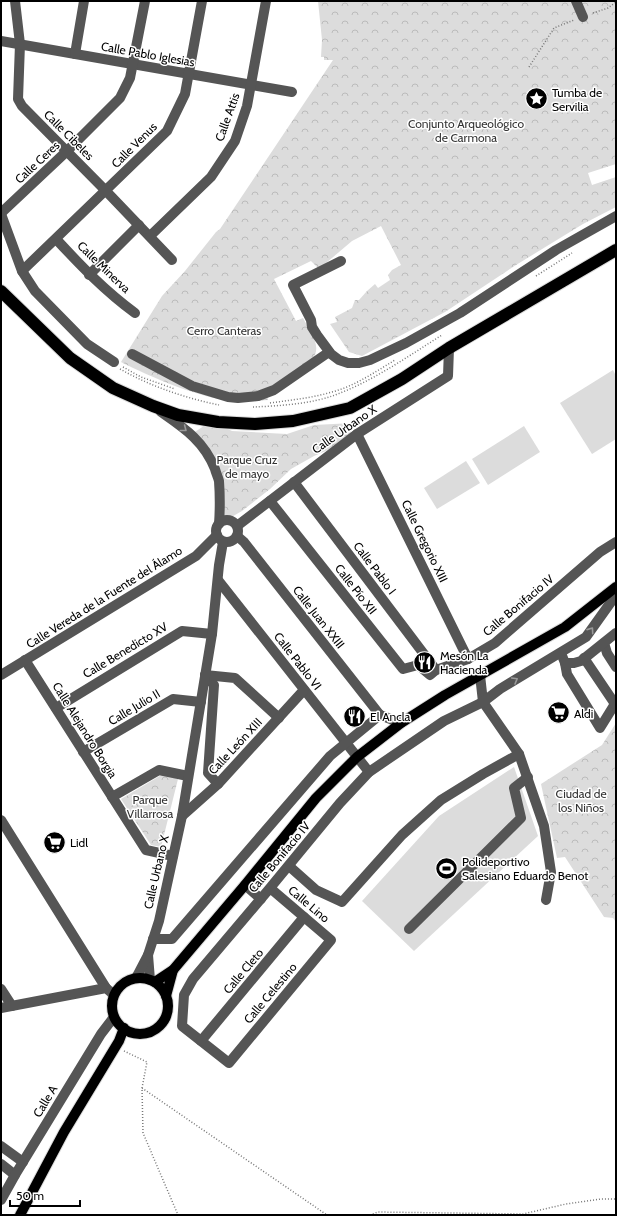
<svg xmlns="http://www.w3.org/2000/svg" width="617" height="1216" font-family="Cabin,sans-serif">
<defs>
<pattern id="park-crowns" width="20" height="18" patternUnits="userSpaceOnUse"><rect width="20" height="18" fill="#dcdcdc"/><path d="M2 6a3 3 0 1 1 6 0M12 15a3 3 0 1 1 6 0" fill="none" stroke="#bbb"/></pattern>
</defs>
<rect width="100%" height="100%" fill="#fff"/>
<!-- park -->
<g fill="url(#park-crowns)">
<path d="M 318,1 L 616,1 L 616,164 L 588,173 L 592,185 L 616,177 L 616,207 L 583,224 L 516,265 L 445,312 L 362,356 L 349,352 L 330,324 L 337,322 L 335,317 L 352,308 L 355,300 L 359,300 L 367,291 L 375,284 L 378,288 L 390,280 L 388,275 L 392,270 L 401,265 L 381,226 L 352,241 L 319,269 L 311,261 L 274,279 L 296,321 L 303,318 C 310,332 323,346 312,360 L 267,394 L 268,400 C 257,401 245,402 234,401 C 201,399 151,377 121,362 L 162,296 L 185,271 L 216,232 L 220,229 L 333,60 L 324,60 L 324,57 L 321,57 L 322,40 Z"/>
<polygon points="211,421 232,431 287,434 314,425 353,423 349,441 314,456 291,469 270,489 242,511 219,524 212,461 192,434"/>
<polygon points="616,723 616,922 613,918 604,917 565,857 557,858 541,784 602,745"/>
<polygon points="163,774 178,779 161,847 151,845 121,799"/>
</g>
<!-- garden -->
<g fill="#dcdcdc">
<polygon points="613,370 616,376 616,439 592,454 560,403"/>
<polygon points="524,426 540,452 488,485 472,459"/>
<polygon points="466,461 480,483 437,509 424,488"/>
<polygon points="514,767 538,836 414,951 362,901 439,816"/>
</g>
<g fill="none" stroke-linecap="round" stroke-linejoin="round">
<defs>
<g id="major">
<circle cx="140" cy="1006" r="28"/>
<polyline points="155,982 173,970 245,885 316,798 357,757 401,723 445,695 565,627 616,587"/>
<polyline points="166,996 173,970"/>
<polyline points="20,1215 64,1132 119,1041 124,1028"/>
</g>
<polyline id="highway" points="1,291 70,358 113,388 153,406 178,415 218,422 255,424 293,421 350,408 402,379 449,348 616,250"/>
</defs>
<!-- major casing -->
<use href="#major" stroke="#dbdbdb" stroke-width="12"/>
<!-- highway casing -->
<use href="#highway" stroke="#dbdbdb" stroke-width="14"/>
<!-- path -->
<g stroke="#777" stroke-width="1.5" stroke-dasharray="1 2" stroke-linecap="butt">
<polyline points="593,13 608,8 616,2"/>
<polyline points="529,67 554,28 574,20"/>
<polyline points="536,276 572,253"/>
<polyline points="123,367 141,377 175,389"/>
<path d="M 120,369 C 150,386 185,398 219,405"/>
<path d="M 270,403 C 291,400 312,398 332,392 C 355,386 375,372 395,360"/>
<path d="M 253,407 C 278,406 311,404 335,395 C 373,381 407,357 442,335"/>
<polyline points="124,1051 147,1062 142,1088 143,1133 178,1215"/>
<polyline points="142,1088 327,1215"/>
<polyline points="370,1215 378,1212 523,1214 566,1204 601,1199 616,1199"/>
</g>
<!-- minor -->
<g stroke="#555" stroke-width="10">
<polyline points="15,1 20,44 18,99 22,106 106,191 172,260"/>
<polyline points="576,1 583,17"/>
<polyline points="1,41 292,92"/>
<polyline points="75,54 84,1"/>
<polyline points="1,213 67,151 120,98 130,78 145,1"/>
<polyline points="1,214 22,271 35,291 87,344 114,362"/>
<polyline points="150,236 211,177 235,141 247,106 266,1"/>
<path d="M 56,239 C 81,266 105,291 135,313"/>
<polyline points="341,261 293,285 311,320 312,327 317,335 331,354 339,360 348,363 359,363 370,360 406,343 460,313 556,250 616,216"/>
<polyline points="22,271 167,131 185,94 202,1"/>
<polyline points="89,275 139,225"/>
<polyline points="132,354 192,386 228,397 238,398 258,396 274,390 329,352"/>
<path d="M 161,412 C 184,428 204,441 215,469 C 216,473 218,477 219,481 C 220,495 220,510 219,524"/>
<polyline points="357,434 468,659"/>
<polyline points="294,482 436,670"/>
<polyline points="270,501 403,669 418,665 430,675 436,670 468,659 495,643 600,552 616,542"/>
<circle cx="227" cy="531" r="11"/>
<polyline points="237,526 357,434 448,376 449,348"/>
<polyline points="237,536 244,542 380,715"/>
<polyline points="218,580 369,772"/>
<polyline points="604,643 607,653 616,667"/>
<polyline points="561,653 565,663 567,674 600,728 616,702"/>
<polyline points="584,658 615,704"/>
<polyline points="25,660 146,850 173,856"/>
<polyline points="565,663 574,663 581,661 616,633"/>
<polyline points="1,675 196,556 217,535"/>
<polyline points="205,675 214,685 208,773 218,784"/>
<polyline points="205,675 235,678 279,718"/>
<polyline points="480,675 483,702 519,754 544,826 551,872 546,900"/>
<polyline points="56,708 182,631 212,634"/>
<polyline points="83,752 173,699 201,702"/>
<polyline points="112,797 159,770 188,776"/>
<polyline points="182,816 218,784 304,690"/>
<polyline points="1,820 106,988"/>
<polyline points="289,866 316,890 342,902 402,835 441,800 483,774 519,754"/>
<polyline points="245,885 261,899"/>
<polyline points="270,888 331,940 229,1063 182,1026 184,995 193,979 270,888 340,803 369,772 444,721 483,702 500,689 586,637 616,595"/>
<polyline points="409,929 521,818 514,788 528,777"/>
<polyline points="153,939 172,939 330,756 380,715 401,723"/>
<polyline points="148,955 150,980"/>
<polyline points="136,978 148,955 159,921 182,816 212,634 219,565 223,542"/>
<polyline points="1,989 12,1006"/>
<polyline points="1,1008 106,988 114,995"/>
<polyline points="201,1041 304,917"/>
<polyline points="1,1146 23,1162"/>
<polyline points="1,1164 15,1175"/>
<polyline points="1,1200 15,1175 101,1034 114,1017"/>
</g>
<!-- major -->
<use href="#major" stroke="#000" stroke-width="10"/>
<!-- highway -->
<use href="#highway" stroke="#000" stroke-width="12"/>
</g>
<!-- one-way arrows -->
<defs><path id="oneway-chevron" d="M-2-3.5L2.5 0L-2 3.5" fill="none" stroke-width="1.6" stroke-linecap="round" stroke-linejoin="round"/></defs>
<g stroke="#999">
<use href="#oneway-chevron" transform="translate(184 429) rotate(38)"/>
<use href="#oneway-chevron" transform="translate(591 630) rotate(-55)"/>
<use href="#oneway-chevron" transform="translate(515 680) rotate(-30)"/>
</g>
<!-- icons -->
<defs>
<symbol id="sight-disc" viewBox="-11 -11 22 22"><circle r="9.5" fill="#000" stroke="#fff"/><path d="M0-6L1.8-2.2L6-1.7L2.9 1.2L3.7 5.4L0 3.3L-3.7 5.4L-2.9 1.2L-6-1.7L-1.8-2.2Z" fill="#fff"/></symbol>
<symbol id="restaurant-disc" viewBox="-11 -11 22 22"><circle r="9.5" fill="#000" stroke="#fff"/><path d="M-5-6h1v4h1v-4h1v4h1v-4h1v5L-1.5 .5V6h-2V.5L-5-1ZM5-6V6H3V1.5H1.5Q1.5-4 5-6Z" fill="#fff"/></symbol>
<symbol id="supermarket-disc" viewBox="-11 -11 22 22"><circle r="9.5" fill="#000" stroke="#fff"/><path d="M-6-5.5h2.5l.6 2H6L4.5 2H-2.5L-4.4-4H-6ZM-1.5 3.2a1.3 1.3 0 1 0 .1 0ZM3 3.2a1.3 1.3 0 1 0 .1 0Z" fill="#fff"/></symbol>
<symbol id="stadium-disc" viewBox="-11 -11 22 22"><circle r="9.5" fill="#000" stroke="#fff"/><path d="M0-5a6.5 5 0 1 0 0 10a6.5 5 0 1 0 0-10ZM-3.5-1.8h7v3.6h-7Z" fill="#fff"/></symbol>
</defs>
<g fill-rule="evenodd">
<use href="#sight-disc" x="524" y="86" width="25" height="25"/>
<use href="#restaurant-disc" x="412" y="650" width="25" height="25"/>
<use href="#supermarket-disc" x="546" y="700" width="25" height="25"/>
<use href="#restaurant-disc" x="342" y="704" width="25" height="25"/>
<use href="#supermarket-disc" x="42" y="830" width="25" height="25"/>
<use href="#stadium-disc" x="434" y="856" width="25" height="25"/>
</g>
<g text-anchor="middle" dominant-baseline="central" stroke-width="3" stroke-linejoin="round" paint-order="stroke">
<!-- street labels -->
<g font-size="12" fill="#000" stroke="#fff">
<text transform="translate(148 54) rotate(10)">Calle Pablo Iglesias</text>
<text transform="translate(227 117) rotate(-70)">Calle Attis</text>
<text transform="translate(69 135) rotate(45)">Calle Cibeles</text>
<text transform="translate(134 145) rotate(-45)">Calle Venus</text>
<text transform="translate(37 162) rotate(-43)">Calle Ceres</text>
<text transform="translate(104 267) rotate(44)">Calle Minerva</text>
<text transform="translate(344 429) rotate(-35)">Calle Urbano X</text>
<text transform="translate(425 541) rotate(64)">Calle Gregorio XIII</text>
<text transform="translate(375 568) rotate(53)">Calle Pablo I</text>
<text transform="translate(356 589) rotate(52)">Calle Pío XII</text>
<text transform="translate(104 597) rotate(-32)">Calle Vereda de la Fuente del Álamo</text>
<text transform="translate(518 605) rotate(-40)">Calle Bonifacio IV</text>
<text transform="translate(319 617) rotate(52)">Calle Juan XXIII</text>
<text transform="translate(125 650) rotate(-31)">Calle Benedicto XV</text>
<text transform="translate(298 661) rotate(52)">Calle Pablo VI</text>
<text transform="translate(134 707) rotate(-31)">Calle Julio II</text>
<text transform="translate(85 730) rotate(58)">Calle Alejandro Borgia</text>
<text transform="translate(235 746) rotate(-47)">Calle León XIII</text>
<text transform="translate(279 857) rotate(-50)">Calle Bonifacio IV</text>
<text transform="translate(156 872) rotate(-77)">Calle Urbano X</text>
<text transform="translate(309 904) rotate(40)">Calle Lino</text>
<text transform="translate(243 971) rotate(-50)">Calle Cleto</text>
<text transform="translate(270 993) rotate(-50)">Calle Celestino</text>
<text transform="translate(45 1101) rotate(-59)">Calle A</text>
</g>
<!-- poi labels -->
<g font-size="12" fill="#000" stroke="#fff" text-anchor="start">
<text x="552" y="92">Tumba de<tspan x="552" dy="14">Servilia</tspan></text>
<text x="440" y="655">Mesón La<tspan x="440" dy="14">Hacienda</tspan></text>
<text x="574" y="713">Aldi</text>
<text x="370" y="716">El Ancla</text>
<text x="70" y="842">Lidl</text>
<text x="462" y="861">Polideportivo<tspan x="462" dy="14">Salesiano Eduardo Benot</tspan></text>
</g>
<!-- park labels -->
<g font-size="12" fill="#333" stroke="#fff">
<text x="466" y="123">Conjunto Arqueológico<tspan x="466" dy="14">de Carmona</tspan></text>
<text x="224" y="330">Cerro Canteras</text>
<text x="247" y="459">Parque Cruz<tspan x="247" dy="14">de mayo</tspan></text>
<text x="581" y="793">Ciudad de<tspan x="581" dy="14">los Niños</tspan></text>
<text x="150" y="799">Parque<tspan x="150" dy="14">Villarrosa</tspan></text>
</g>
</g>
<!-- border -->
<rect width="617" height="1216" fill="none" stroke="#000000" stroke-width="4"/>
<!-- scale -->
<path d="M10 1200v6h70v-6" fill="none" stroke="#000000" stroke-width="2"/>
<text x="16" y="1200" font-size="12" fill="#000000" stroke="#ffffff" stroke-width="3" paint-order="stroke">50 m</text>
</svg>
